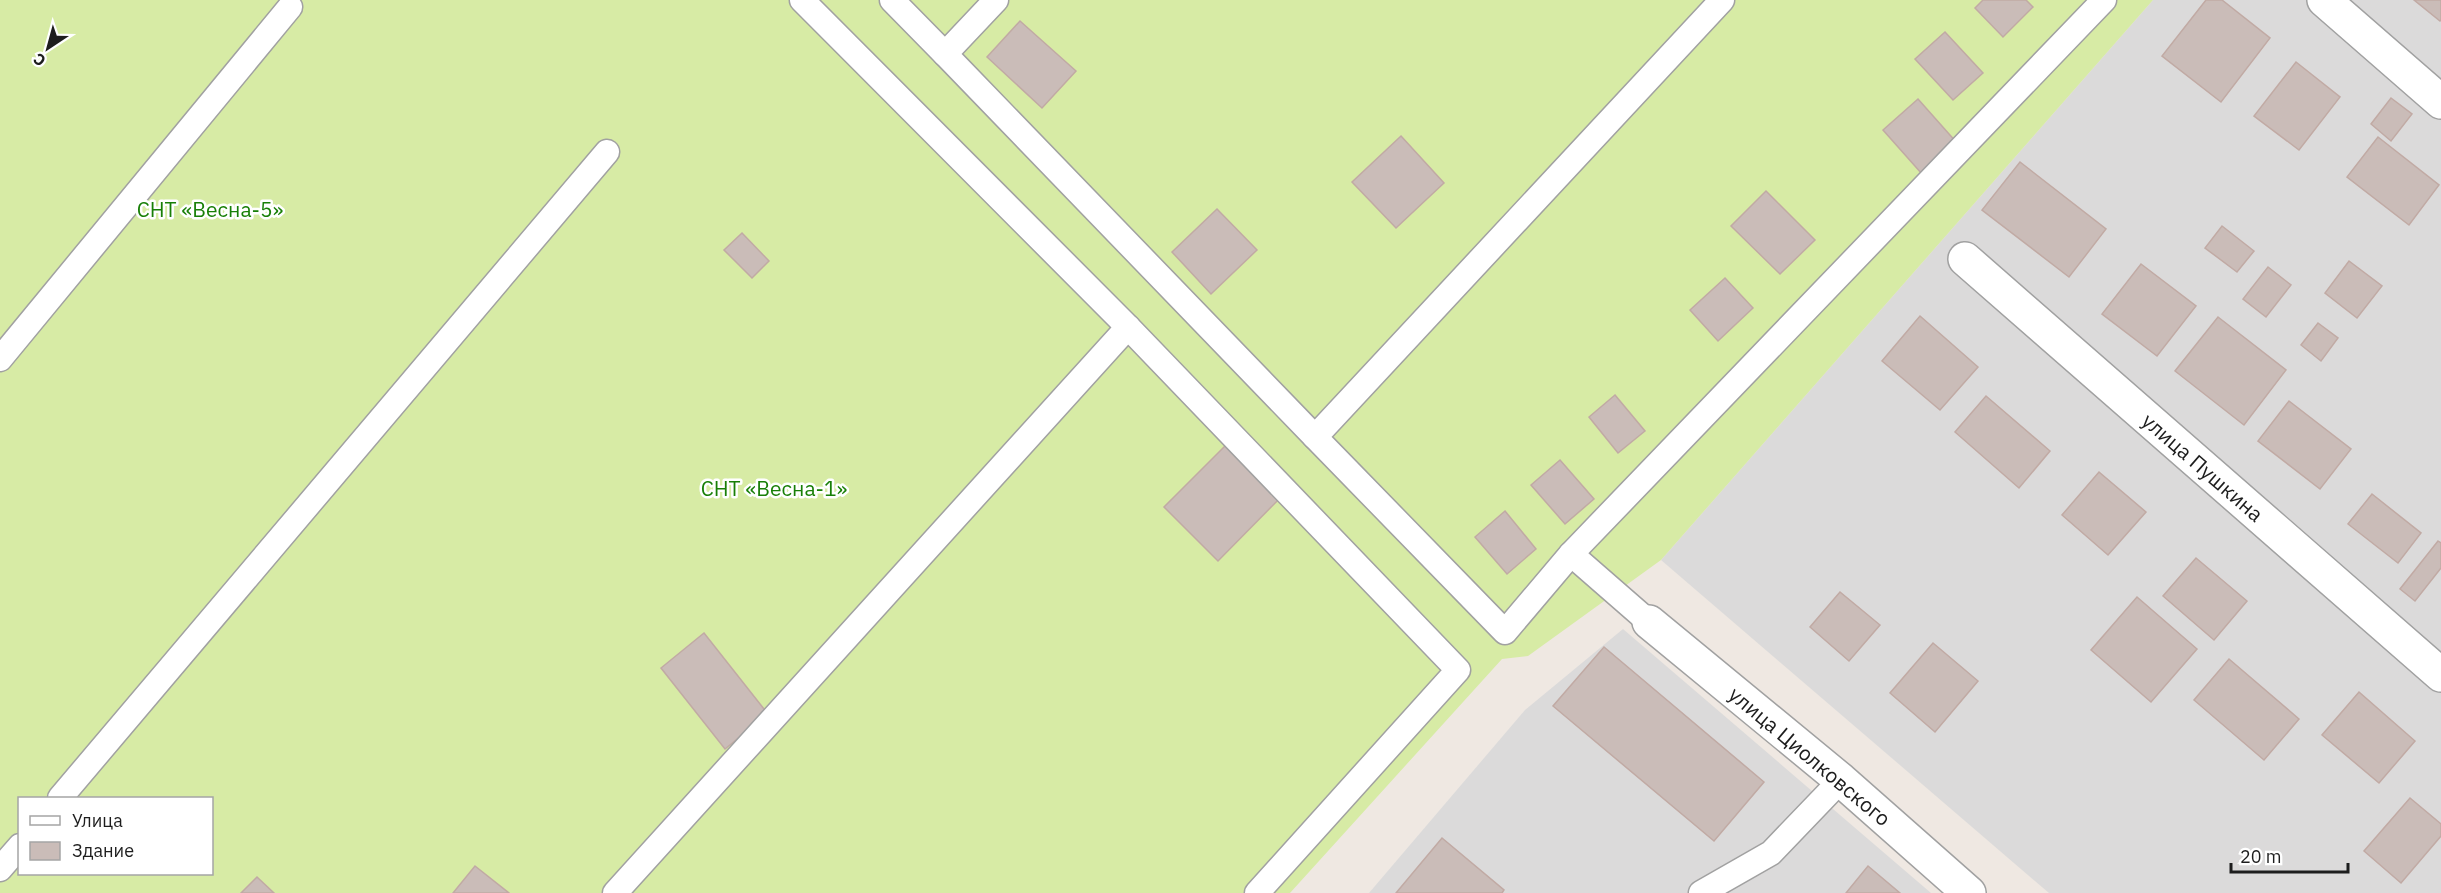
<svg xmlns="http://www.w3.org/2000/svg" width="2441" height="893" font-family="'IBM Plex Sans',sans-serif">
<rect width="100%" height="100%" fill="#efe8e2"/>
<!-- residential -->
<g fill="#dbdada">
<polygon points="2153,0 2441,0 2441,893 2049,893 1661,560"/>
<polygon points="1623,629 1931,893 1369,893 1525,710"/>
</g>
<!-- grass -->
<path fill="#d7eba5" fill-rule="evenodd" d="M 0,0 L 2153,0 L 1661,560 L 1528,656 L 1502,659 L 1290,893 L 0,893 ZM 20,798 L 212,798 L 212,874 L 20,874 Z"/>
<!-- building -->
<g fill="#cabcb8" stroke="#c1aaa4" stroke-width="1.5">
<polygon points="1983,0 2026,0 2033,7 2003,37 1975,8"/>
<polygon points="2206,0 2222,0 2270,38 2221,102 2162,56"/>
<polygon points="2414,0 2441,0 2441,20 2440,21"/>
<polygon points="1020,21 1076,71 1042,108 987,57"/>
<polygon points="1945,32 1983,73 1953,100 1915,59"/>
<polygon points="2296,62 2340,97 2299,150 2254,116"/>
<polygon points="2391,98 2412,114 2391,141 2371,124"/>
<polygon points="1918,99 1957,143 1922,174 1883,130"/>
<polygon points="1401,136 1444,183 1396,228 1352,182"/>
<polygon points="2378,137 2439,185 2409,225 2347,177"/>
<polygon points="2020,162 2106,229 2069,277 1982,210"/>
<polygon points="1766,191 1815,240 1780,274 1731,226"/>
<polygon points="1217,209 1257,250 1211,294 1172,252"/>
<polygon points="2222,226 2254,251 2237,272 2205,248"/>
<polygon points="742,233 769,261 752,278 724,250"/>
<polygon points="2349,261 2382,286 2357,318 2325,293"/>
<polygon points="2141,264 2196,306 2157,356 2102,314"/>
<polygon points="2268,267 2291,285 2266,317 2243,299"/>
<polygon points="1725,278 1753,308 1718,341 1690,310"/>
<polygon points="1920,316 1978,367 1940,410 1882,361"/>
<polygon points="2218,317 2286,370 2244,425 2175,371"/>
<polygon points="2318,323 2338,338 2321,361 2301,345"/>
<polygon points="1615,395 1645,431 1618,453 1589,417"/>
<polygon points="1986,396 2050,451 2019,488 1955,432"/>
<polygon points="2289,401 2351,449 2320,489 2258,441"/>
<polygon points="1229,442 1283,495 1218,561 1164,507"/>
<polygon points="1560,460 1594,499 1565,524 1531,485"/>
<polygon points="2099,472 2146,512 2108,555 2062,515"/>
<polygon points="2372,494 2421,533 2398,563 2348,524"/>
<polygon points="1505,511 1536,549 1507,574 1475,537"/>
<polygon points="2438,541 2441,543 2441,568 2415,601 2400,589"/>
<polygon points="2196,558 2247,601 2214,640 2163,596"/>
<polygon points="1840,592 1880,625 1849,661 1810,627"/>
<polygon points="2137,597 2197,649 2151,702 2091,650"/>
<polygon points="704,633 768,714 725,749 661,668"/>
<polygon points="1933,643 1978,681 1935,732 1890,693"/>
<polygon points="1604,647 1764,782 1714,841 1553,706"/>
<polygon points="2229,659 2299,719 2264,760 2194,700"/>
<polygon points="2359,692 2415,741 2379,783 2322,735"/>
<polygon points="2410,798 2441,824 2441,836 2401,883 2364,851"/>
<polygon points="1442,838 1504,890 1502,893 1396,893"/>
<polygon points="475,866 509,893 453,893"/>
<polygon points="1868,866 1900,893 1846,893"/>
<polygon points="257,877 274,893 241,893"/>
</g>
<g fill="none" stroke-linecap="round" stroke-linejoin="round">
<defs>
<g id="service">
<polyline points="802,0 1128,327 1458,670 1257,893"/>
<polyline points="892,0 945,54"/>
<polyline points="996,0 945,54 1315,437"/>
<polyline points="1722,0 1315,437 1505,632 1571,554 2104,0"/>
<polyline points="0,359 290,7"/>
<polyline points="1571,554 1649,622"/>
<polyline points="60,798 607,152"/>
<polyline points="0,869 20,846"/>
<polyline points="615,893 1128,327"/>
<polyline points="1701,893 1771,853 1841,780"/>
</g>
<g id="minor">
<polyline points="2324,0 2441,102"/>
<polyline points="1965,259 2441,675"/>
<polyline points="1649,622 1841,780 1969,893"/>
</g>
</defs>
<!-- service casing -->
<use href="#service" stroke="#a1a1a1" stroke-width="27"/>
<!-- minor casing -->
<use href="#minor" stroke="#a1a1a1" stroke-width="36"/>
<!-- service -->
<use href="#service" stroke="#fff" stroke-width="24"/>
<!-- minor -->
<use href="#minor" stroke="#fff" stroke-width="33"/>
</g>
<g text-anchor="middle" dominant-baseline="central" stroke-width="5" stroke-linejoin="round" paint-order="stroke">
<!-- park labels -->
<g font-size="21" fill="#187f07" stroke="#fff">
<text x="210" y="209">СНТ «Весна-5»</text>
<text x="774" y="488">СНТ «Весна-1»</text>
</g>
<!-- street labels -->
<g font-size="21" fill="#1d1d1d" stroke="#fff">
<text transform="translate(2203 467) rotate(41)">улица Пушкина</text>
<text transform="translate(1810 756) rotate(40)">улица Циолковского</text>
</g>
</g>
<!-- legend -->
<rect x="18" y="797" width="195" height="78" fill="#ffffff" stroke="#a5a5a5" stroke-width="1.5"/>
<rect x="30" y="816" width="30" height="9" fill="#ffffff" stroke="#a5a5a5" stroke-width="1.5"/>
<text x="72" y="827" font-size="18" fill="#1d1d1d">Улица</text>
<rect x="30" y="842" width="30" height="18" fill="#cabcb8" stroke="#a5a5a5" stroke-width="1.5"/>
<text x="72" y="857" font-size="18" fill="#1d1d1d">Здание</text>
<!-- north arrow -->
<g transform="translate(48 48) rotate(216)" stroke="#ffffff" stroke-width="4.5" paint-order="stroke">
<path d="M0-4.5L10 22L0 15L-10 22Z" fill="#1d1d1d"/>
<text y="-9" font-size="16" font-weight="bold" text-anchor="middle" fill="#1d1d1d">С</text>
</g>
<!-- scale -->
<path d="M2231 863v9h117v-9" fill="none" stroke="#1d1d1d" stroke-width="3"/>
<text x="2240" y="863" font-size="18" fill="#1d1d1d" stroke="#ffffff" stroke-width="4.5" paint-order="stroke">20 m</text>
</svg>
